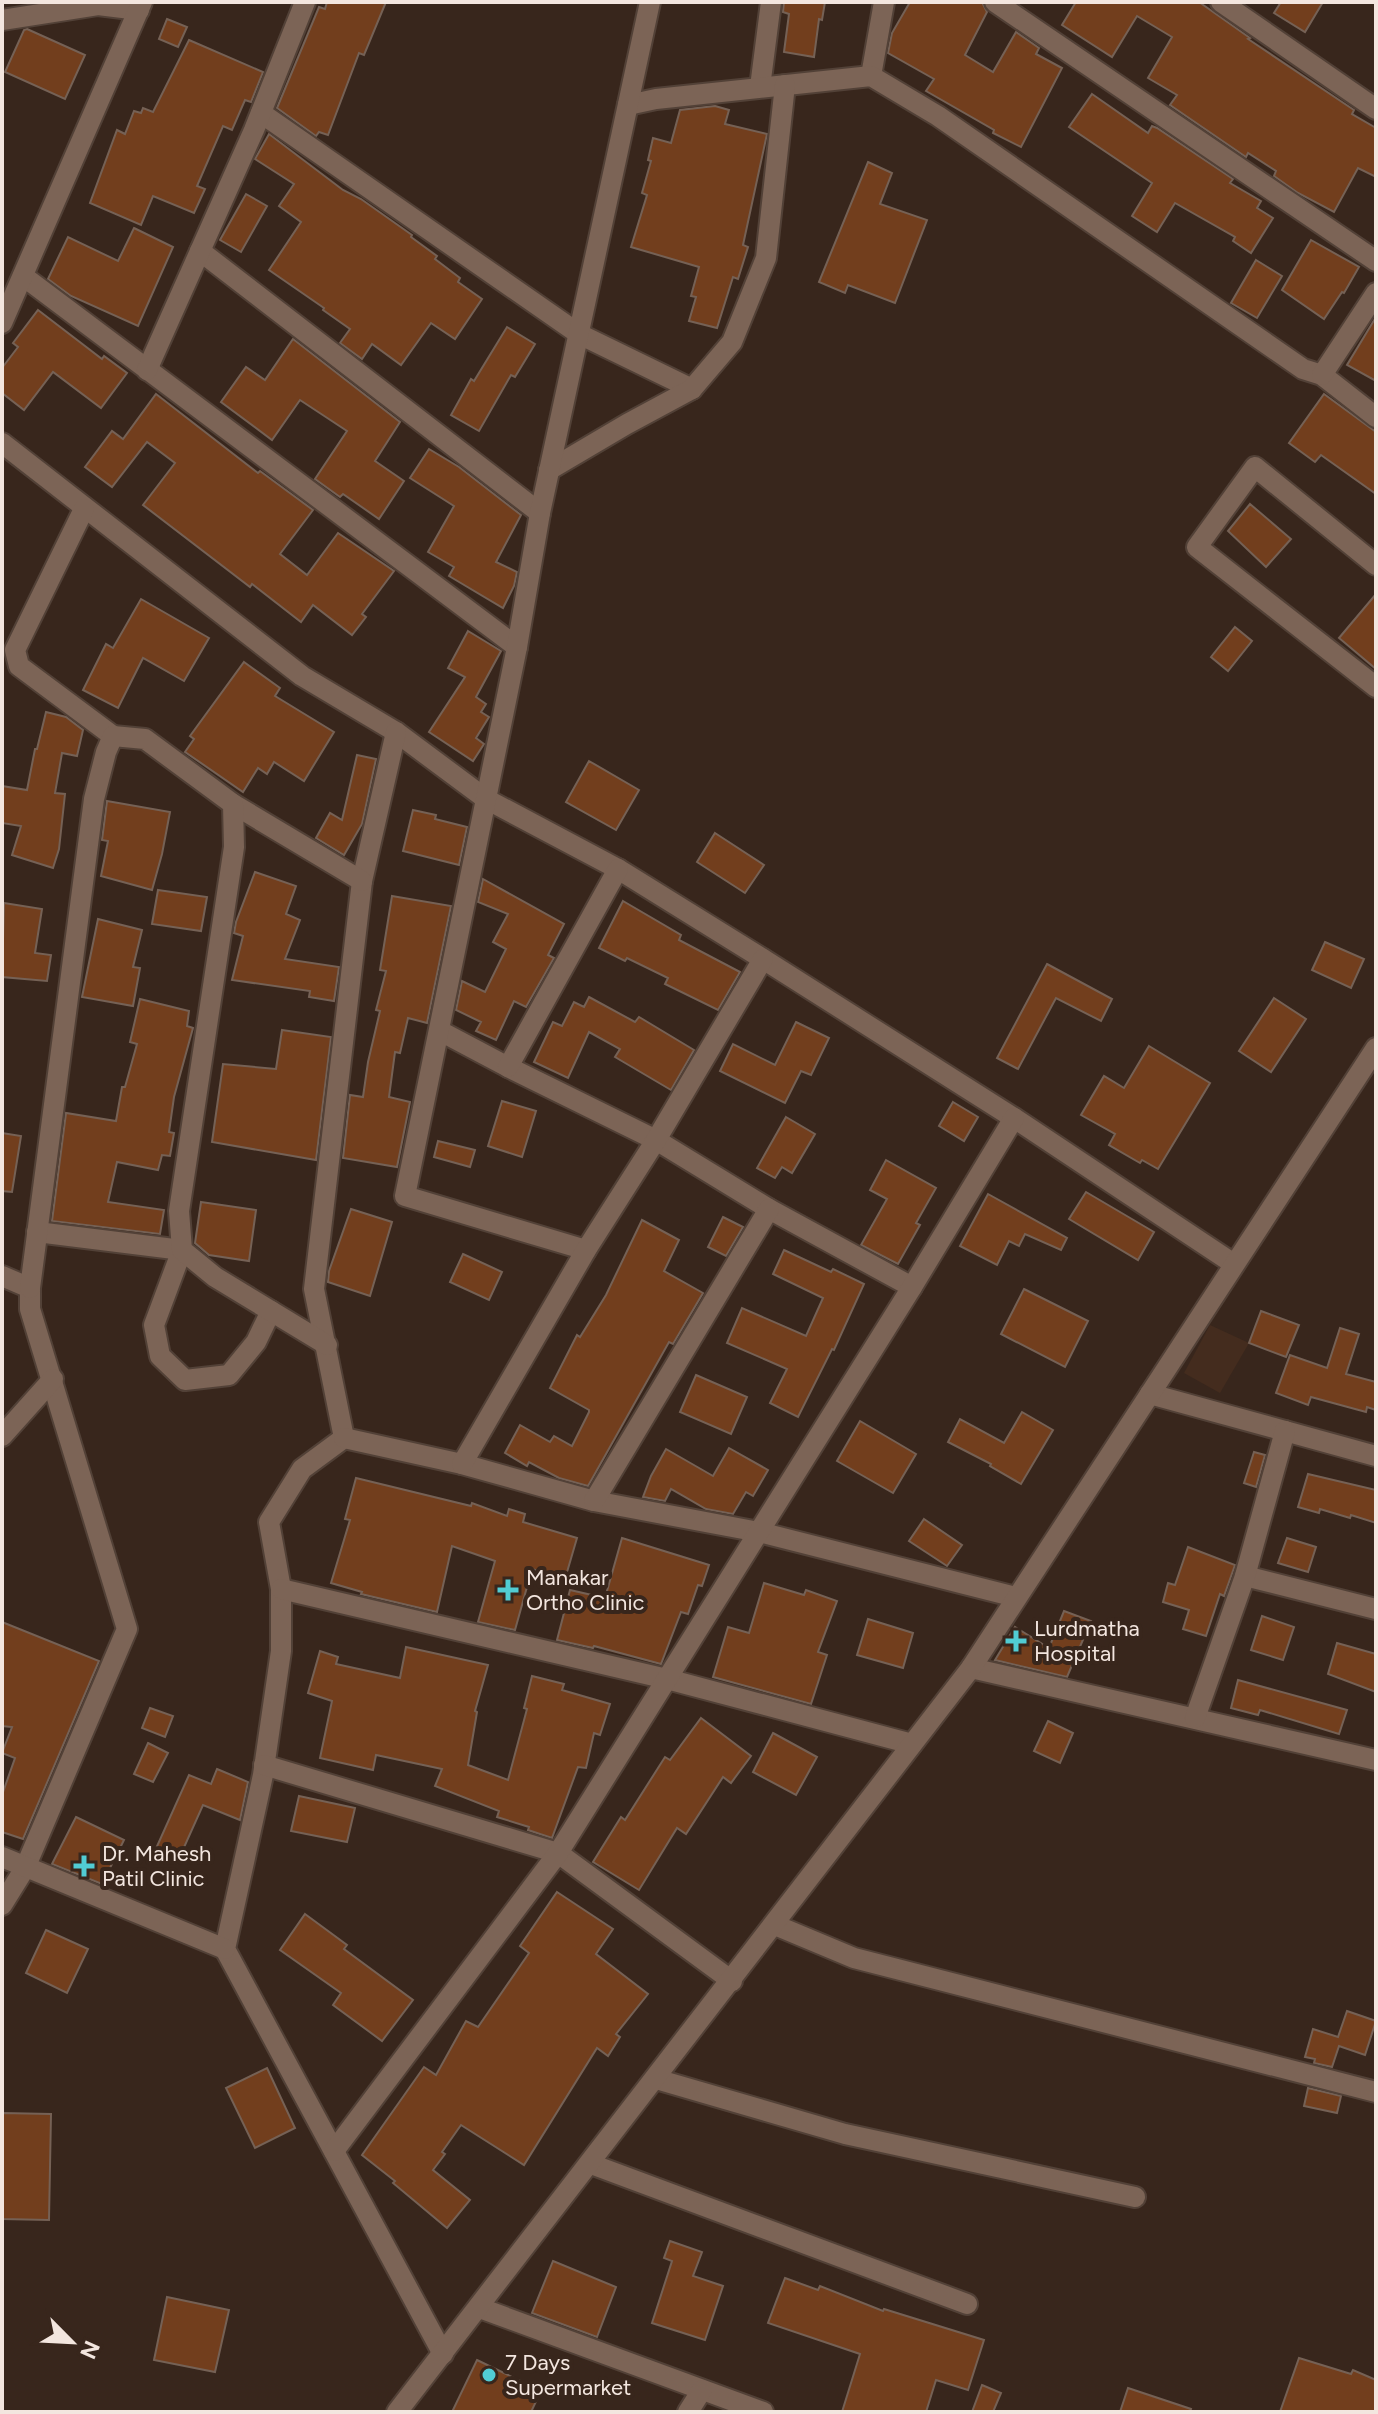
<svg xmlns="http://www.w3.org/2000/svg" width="1378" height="2414" font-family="Figtree,sans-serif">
<rect width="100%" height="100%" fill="#38261c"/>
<!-- built -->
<polygon fill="#442c1e" points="1210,1325 1249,1343 1220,1393 1184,1373"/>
<!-- building -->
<g fill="#723e1d" stroke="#756155" stroke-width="2">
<polygon points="327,2 386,2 364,55 359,53 328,135 319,132 316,136 277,108 319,7 325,9"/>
<polygon points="784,2 825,2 822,20 819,19 814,57 784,52 789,14 783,12"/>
<polygon points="910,2 982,2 987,12 965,55 993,72 1016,32 1039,48 1036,54 1062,68 1021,147 993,133 994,130 926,91 934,79 888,53 892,33"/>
<polygon points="1076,2 1199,2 1250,38 1248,39 1354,110 1352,114 1376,128 1376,177 1358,168 1334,212 1298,193 1274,176 1276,171 1248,153 1246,157 1170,105 1177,95 1148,78 1172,37 1137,16 1112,57 1062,25"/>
<polygon points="1281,2 1323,2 1305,32 1274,13"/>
<polygon points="167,19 187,27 178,47 159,39"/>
<polygon points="27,29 85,55 65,99 5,72 24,30"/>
<polygon points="189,40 263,72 251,102 245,100 232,130 223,126 197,186 205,189 194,213 153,196 141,225 90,203 117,130 125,134 134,111 141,113 143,108 153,112"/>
<polygon points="1092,94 1148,133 1152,126 1157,128 1233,179 1230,183 1261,201 1257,208 1273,218 1251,253 1233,241 1235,237 1175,203 1157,232 1132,216 1152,183 1069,127"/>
<polygon points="715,106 729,110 725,124 767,134 743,245 748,247 738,279 733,277 717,328 689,321 696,297 691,296 699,267 631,247 647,195 642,193 651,161 648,160 653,138 671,143 680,110"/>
<polygon points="269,134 343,190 361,199 412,235 411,237 437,256 435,259 460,278 458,282 482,299 455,339 431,323 401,365 372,344 362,359 340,343 350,329 323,310 324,308 269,270 301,222 279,206 294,184 255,159"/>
<polygon points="868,162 892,173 880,204 927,220 895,303 848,285 845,293 819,282"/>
<polygon points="246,194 267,206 241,252 220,240"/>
<polygon points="134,228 173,247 138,326 71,296 48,279 68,237 118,261"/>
<polygon points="1311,240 1359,267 1344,293 1342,292 1324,319 1282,290"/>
<polygon points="1256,260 1282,276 1257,318 1231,303"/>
<polygon points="38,310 102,359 104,356 127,373 101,408 53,372 24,410 2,393 2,368 18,347 13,343"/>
<polygon points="1376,317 1376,381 1347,365"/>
<polygon points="507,327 535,344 515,377 511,375 479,431 451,415 471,379 474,381"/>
<polygon points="293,339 400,422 375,461 404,481 379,519 343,494 340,497 315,479 347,431 300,400 272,440 221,402 246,367 265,380"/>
<polygon points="156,394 258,473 260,471 313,510 280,554 307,575 338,533 394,571 362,614 366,617 352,635 313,605 301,622 252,584 250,587 143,505 175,463 147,442 112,487 85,467 112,431 123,439"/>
<polygon points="1324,394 1376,432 1376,494 1321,455 1315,462 1289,443"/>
<polygon points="429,449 459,467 521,515 496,562 517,572 514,586 503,608 449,576 454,567 428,552 454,506 410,478"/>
<polygon points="1250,504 1291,539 1266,567 1228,531"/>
<polygon points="1376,594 1376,669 1339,638"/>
<polygon points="141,599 209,638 184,681 143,658 118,708 83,690 106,644 113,648"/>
<polygon points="1235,627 1252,641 1228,671 1211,657"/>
<polygon points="468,631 501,651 476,697 486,704 481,712 489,717 476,738 484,744 473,761 429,732 465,677 448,668"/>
<polygon points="244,662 280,688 275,696 334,732 304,781 274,762 267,774 258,768 243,792 185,752 194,739 190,736"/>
<polygon points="46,712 66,717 83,730 77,756 62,753 55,793 65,794 59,849 53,868 12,855 21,826 2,823 2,786 27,790 35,749 37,749"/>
<polygon points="357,755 376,759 362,824 344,855 316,838 330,813 342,820"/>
<polygon points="589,761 639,790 616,830 566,802"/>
<polygon points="107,801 170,812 162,854 152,890 101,876 108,841 102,840"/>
<polygon points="413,810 436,815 435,819 467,827 459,865 403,851"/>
<polygon points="715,833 764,865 745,893 697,862"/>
<polygon points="255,872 296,886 286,914 300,920 285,959 339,967 334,1001 309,997 310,991 232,980 243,936 234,933 236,922"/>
<polygon points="483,879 564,924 548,955 554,958 526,1007 514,1001 496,1040 476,1031 481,1022 456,1010 462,981 485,992 506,949 493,942 508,914 478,902"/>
<polygon points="158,890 207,897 201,931 152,924"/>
<polygon points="392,896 451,906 427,1023 408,1018 400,1053 395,1052 389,1097 410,1102 397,1167 343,1158 350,1095 363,1097 368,1062 380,1011 376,1010 386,971 380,970"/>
<polygon points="623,901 681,935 679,940 740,972 718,1010 665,984 668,978 627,958 625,961 599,948"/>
<polygon points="4,903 42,909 35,953 51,955 47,981 2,977"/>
<polygon points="98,919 142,930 133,967 140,968 133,1006 82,997"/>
<polygon points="1325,942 1364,959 1351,988 1312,970"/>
<polygon points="1047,964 1112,999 1101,1021 1056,998 1018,1069 997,1058"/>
<polygon points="589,997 635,1022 639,1017 694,1050 671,1090 615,1057 620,1049 589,1032 568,1078 534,1062 553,1022 562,1026 574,1002 584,1007"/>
<polygon points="1274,998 1306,1019 1271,1072 1239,1051"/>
<polygon points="140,999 189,1011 187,1026 193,1028 174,1097 169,1132 174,1133 170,1156 162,1155 158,1170 117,1162 108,1202 164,1210 160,1234 52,1221 66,1113 116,1121 122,1087 125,1087 137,1044 130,1042"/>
<polygon points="796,1022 829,1038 811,1075 801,1071 785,1103 720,1071 733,1044 775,1065"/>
<polygon points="282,1030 331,1037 316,1160 212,1142 223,1064 276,1069"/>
<polygon points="1149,1046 1210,1083 1158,1169 1142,1160 1140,1163 1109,1145 1115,1134 1081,1115 1104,1076 1124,1088"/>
<polygon points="502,1101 536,1111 522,1157 488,1146"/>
<polygon points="953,1102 978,1117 964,1141 939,1126"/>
<polygon points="786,1117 815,1134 792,1173 782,1167 775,1178 757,1168"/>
<polygon points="2,1133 21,1136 12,1192 2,1191"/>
<polygon points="438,1141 475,1150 470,1167 434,1157"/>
<polygon points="886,1160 936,1188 916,1223 920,1225 898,1264 861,1245 887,1199 870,1190"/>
<polygon points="1086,1192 1154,1232 1138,1260 1069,1219"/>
<polygon points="988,1194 1067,1238 1061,1250 1025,1234 1019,1246 1009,1241 997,1265 960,1246"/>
<polygon points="201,1202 256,1210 249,1261 209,1255 195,1243"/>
<polygon points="351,1209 392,1222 370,1296 328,1282 329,1271"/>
<polygon points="723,1217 743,1227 726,1256 708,1247"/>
<polygon points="642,1220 679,1240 664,1271 703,1293 673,1344 669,1342 588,1486 559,1478 529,1462 527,1466 505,1453 520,1425 550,1442 554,1436 572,1446 589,1412 589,1410 550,1388 577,1335 580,1337 606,1295"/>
<polygon points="784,1250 831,1272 833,1269 864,1284 834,1350 832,1349 798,1417 770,1403 787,1369 727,1343 742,1308 806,1336 823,1298 773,1274"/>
<polygon points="463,1254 502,1272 489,1300 450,1282"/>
<polygon points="1024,1289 1088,1321 1065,1367 1001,1334"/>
<polygon points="1261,1311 1299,1325 1286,1357 1249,1343"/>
<polygon points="1340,1328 1359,1334 1346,1374 1376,1382 1376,1410 1367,1407 1366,1412 1311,1397 1308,1405 1276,1393 1290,1355 1327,1368"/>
<polygon points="696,1375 747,1397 731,1434 680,1412"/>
<polygon points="1022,1412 1053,1430 1021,1484 990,1466 991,1464 948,1442 960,1419 1004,1443"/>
<polygon points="860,1421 916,1454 893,1493 837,1461"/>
<polygon points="729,1448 768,1470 753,1496 746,1492 733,1514 706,1509 671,1489 665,1501 643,1497 651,1476 666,1449 713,1476"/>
<polygon points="1254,1452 1265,1455 1256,1487 1244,1483"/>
<polygon points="1308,1474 1376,1490 1376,1523 1351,1515 1350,1518 1320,1509 1319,1513 1298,1507"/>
<polygon points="356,1478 471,1506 472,1503 507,1516 509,1509 525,1514 523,1522 577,1538 565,1579 532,1569 515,1630 478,1622 495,1561 452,1546 437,1612 361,1594 362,1592 331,1583 350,1520 345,1519"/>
<polygon points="924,1519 962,1545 947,1566 909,1541"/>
<polygon points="622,1538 709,1565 702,1586 698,1585 688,1614 681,1612 661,1664 594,1646 593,1648 557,1640 570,1590 605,1598"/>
<polygon points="1287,1538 1316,1547 1308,1572 1278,1563"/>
<polygon points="1188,1547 1235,1565 1224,1596 1220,1594 1206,1636 1183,1629 1189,1610 1163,1602 1168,1583 1175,1585"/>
<polygon points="764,1583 804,1595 806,1590 837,1601 818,1652 827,1655 811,1704 713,1677 728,1627 749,1633"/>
<polygon points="1064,1611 1091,1621 1067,1677 995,1660 1015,1627 1049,1648"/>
<polygon points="1262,1616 1294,1627 1283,1660 1251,1650"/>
<polygon points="868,1619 913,1633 903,1668 857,1655"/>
<polygon points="2,1622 99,1661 23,1839 2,1832 2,1795 15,1758 2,1753 12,1727 2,1726"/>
<polygon points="1337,1643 1376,1654 1376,1692 1328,1674"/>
<polygon points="406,1647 488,1665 475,1711 477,1712 468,1765 508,1780 527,1709 524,1708 532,1676 564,1684 562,1690 610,1704 600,1735 594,1733 586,1768 578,1767 552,1838 528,1830 529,1827 497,1817 499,1811 435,1786 442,1769 376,1755 373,1770 320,1758 332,1701 308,1693 320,1651 338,1657 336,1664 400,1678"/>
<polygon points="1238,1680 1347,1710 1339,1734 1260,1710 1258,1715 1231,1708"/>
<polygon points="150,1708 173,1716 165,1737 142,1728"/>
<polygon points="701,1718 751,1756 731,1783 723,1777 686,1834 677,1828 639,1890 593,1862 621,1817 625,1820 665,1757 670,1760"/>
<polygon points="1048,1721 1073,1733 1060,1763 1034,1751"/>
<polygon points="773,1733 817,1757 796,1795 753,1772"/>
<polygon points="148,1743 168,1753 153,1782 134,1774"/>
<polygon points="217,1769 248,1782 240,1820 203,1805 177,1863 154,1853 189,1775 211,1784"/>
<polygon points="299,1796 355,1808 347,1842 291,1831"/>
<polygon points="76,1817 124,1840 102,1884 52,1864"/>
<polygon points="557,1892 613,1929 596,1954 648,1994 616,2034 620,2037 608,2056 597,2048 524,2165 461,2125 442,2152 445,2154 433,2170 470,2200 447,2228 393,2183 395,2181 362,2155 424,2067 436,2075 466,2021 478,2027 529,1953 520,1946"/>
<polygon points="305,1914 347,1945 344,1949 413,2000 382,2041 333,2005 341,1993 280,1950"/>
<polygon points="46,1930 88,1949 67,1993 26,1973"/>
<polygon points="1347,2011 1376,2021 1365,2055 1339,2046 1332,2067 1314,2063 1315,2059 1305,2057 1313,2029 1338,2037"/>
<polygon points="267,2068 295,2128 255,2148 226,2088"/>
<polygon points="1308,2088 1341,2096 1337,2113 1304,2106"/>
<polygon points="2,2113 51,2114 49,2220 2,2219"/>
<polygon points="670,2241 702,2252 693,2276 723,2286 705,2340 652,2323 672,2261 664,2258"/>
<polygon points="553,2261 616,2287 597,2337 532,2313"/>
<polygon points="785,2278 818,2290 820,2286 883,2311 884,2309 984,2340 968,2390 936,2380 926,2412 842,2412 860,2354 768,2323"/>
<polygon points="167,2297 229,2310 215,2372 154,2360"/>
<polygon points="1299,2358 1351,2374 1353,2370 1376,2380 1376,2412 1280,2412"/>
<polygon points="477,2360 541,2391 531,2412 452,2412"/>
<polygon points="982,2385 1001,2393 993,2412 972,2412"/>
<polygon points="1128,2388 1191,2409 1190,2412 1120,2412"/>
</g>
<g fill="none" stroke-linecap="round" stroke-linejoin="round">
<defs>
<g id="street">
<polyline points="995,2 1376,261"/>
<polyline points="1221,2 1376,109"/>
<polyline points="2,20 98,5 139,10"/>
<polyline points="871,76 884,2"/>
<polyline points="760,87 771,2"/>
<polyline points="628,105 656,99 871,76 938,116 1303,369 1322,375 1376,417"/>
<polyline points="261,113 579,334 692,389"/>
<polyline points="200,251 540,513"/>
<polyline points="23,276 517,647"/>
<polyline points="2,323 142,2"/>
<polyline points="147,370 254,130 305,2"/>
<polyline points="1322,375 1376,293"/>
<polyline points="2,443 302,676 396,732 486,799 618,869 763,959 1014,1118 1234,1264"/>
<polyline points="549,470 627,424 692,389 732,342 766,258 785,85"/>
<polyline points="84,509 15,650 19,666 113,736"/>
<polyline points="1376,565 1255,467 1197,547 1376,687"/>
<polyline points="396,732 362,881 314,1289 344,1438 302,1469 269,1522 281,1589 281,1651 263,1775 225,1949 443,2354"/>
<polyline points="233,804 362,881"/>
<polyline points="440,1031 508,1067 656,1140 769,1209 912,1287"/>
<polyline points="508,1067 618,869"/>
<polyline points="37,1232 182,1250 154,1325 160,1356 185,1380 229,1375 256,1342 271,1311"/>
<polyline points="586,1250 405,1196 517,647 540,513 650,2"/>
<polyline points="2,1276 30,1288 30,1309 127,1629 25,1868 2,1905"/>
<polyline points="30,1288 94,799 106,752 113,736 145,739 233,804 234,847 179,1211 182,1250 215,1277 327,1345"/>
<polyline points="1150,1394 1376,1456"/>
<polyline points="2,1436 53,1379"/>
<polyline points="344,1438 462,1464 594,1501 759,1532 1016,1597"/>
<polyline points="462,1464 586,1250 656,1140 763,959"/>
<polyline points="594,1501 769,1209"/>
<polyline points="1245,1576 1376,1609"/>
<polyline points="281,1589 667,1679 912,1744"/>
<polyline points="971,1668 1376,1760"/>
<polyline points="1195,1718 1245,1576 1285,1431"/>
<polyline points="264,1765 558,1853 732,1981"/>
<polyline points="2,1857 225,1949"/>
<polyline points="775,1925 854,1958 1376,2092"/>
<polyline points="656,2079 845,2134 1135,2197"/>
<polyline points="334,2151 558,1853 912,1287 1014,1118"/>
<polyline points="591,2164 967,2304"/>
<polyline points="480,2308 763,2412"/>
<polyline points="397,2412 971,1668 1376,1048"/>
<polyline points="688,2412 702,2390"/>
</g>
</defs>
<!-- street casing -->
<use href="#street" stroke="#524137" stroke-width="24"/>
<!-- street -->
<use href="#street" stroke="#7c6456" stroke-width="20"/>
</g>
<!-- markers -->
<g fill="#51ccd4" stroke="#38261c" stroke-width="3">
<path d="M504 1578h8v8h8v8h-8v8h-8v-8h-8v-8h8z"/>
<path d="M1012 1629h8v8h8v8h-8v8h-8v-8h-8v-8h8z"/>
<path d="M80 1854h8v8h8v8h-8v8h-8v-8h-8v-8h8z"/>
<circle cx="489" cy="2375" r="8"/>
</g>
<g text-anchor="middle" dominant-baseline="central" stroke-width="8" stroke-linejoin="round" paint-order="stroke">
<!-- poi labels -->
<g font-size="22" fill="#f3e6df" stroke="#38261c" text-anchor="start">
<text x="526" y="1577">Manakar<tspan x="526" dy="25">Ortho Clinic</tspan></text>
<text x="1034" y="1628">Lurdmatha<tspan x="1034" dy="25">Hospital</tspan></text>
<text x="102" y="1853">Dr. Mahesh<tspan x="102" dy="25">Patil Clinic</tspan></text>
<text x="505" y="2362">7 Days<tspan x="505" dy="25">Supermarket</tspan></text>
</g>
</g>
<!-- border -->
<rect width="1378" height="2414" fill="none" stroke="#f3e6df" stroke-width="8"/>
<!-- north arrow -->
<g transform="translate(72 2342) rotate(114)" stroke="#38261c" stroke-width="6" paint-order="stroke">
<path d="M0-6L14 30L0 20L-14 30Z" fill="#f3e6df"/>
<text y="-12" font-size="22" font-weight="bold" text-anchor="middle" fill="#f3e6df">N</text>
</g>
</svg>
